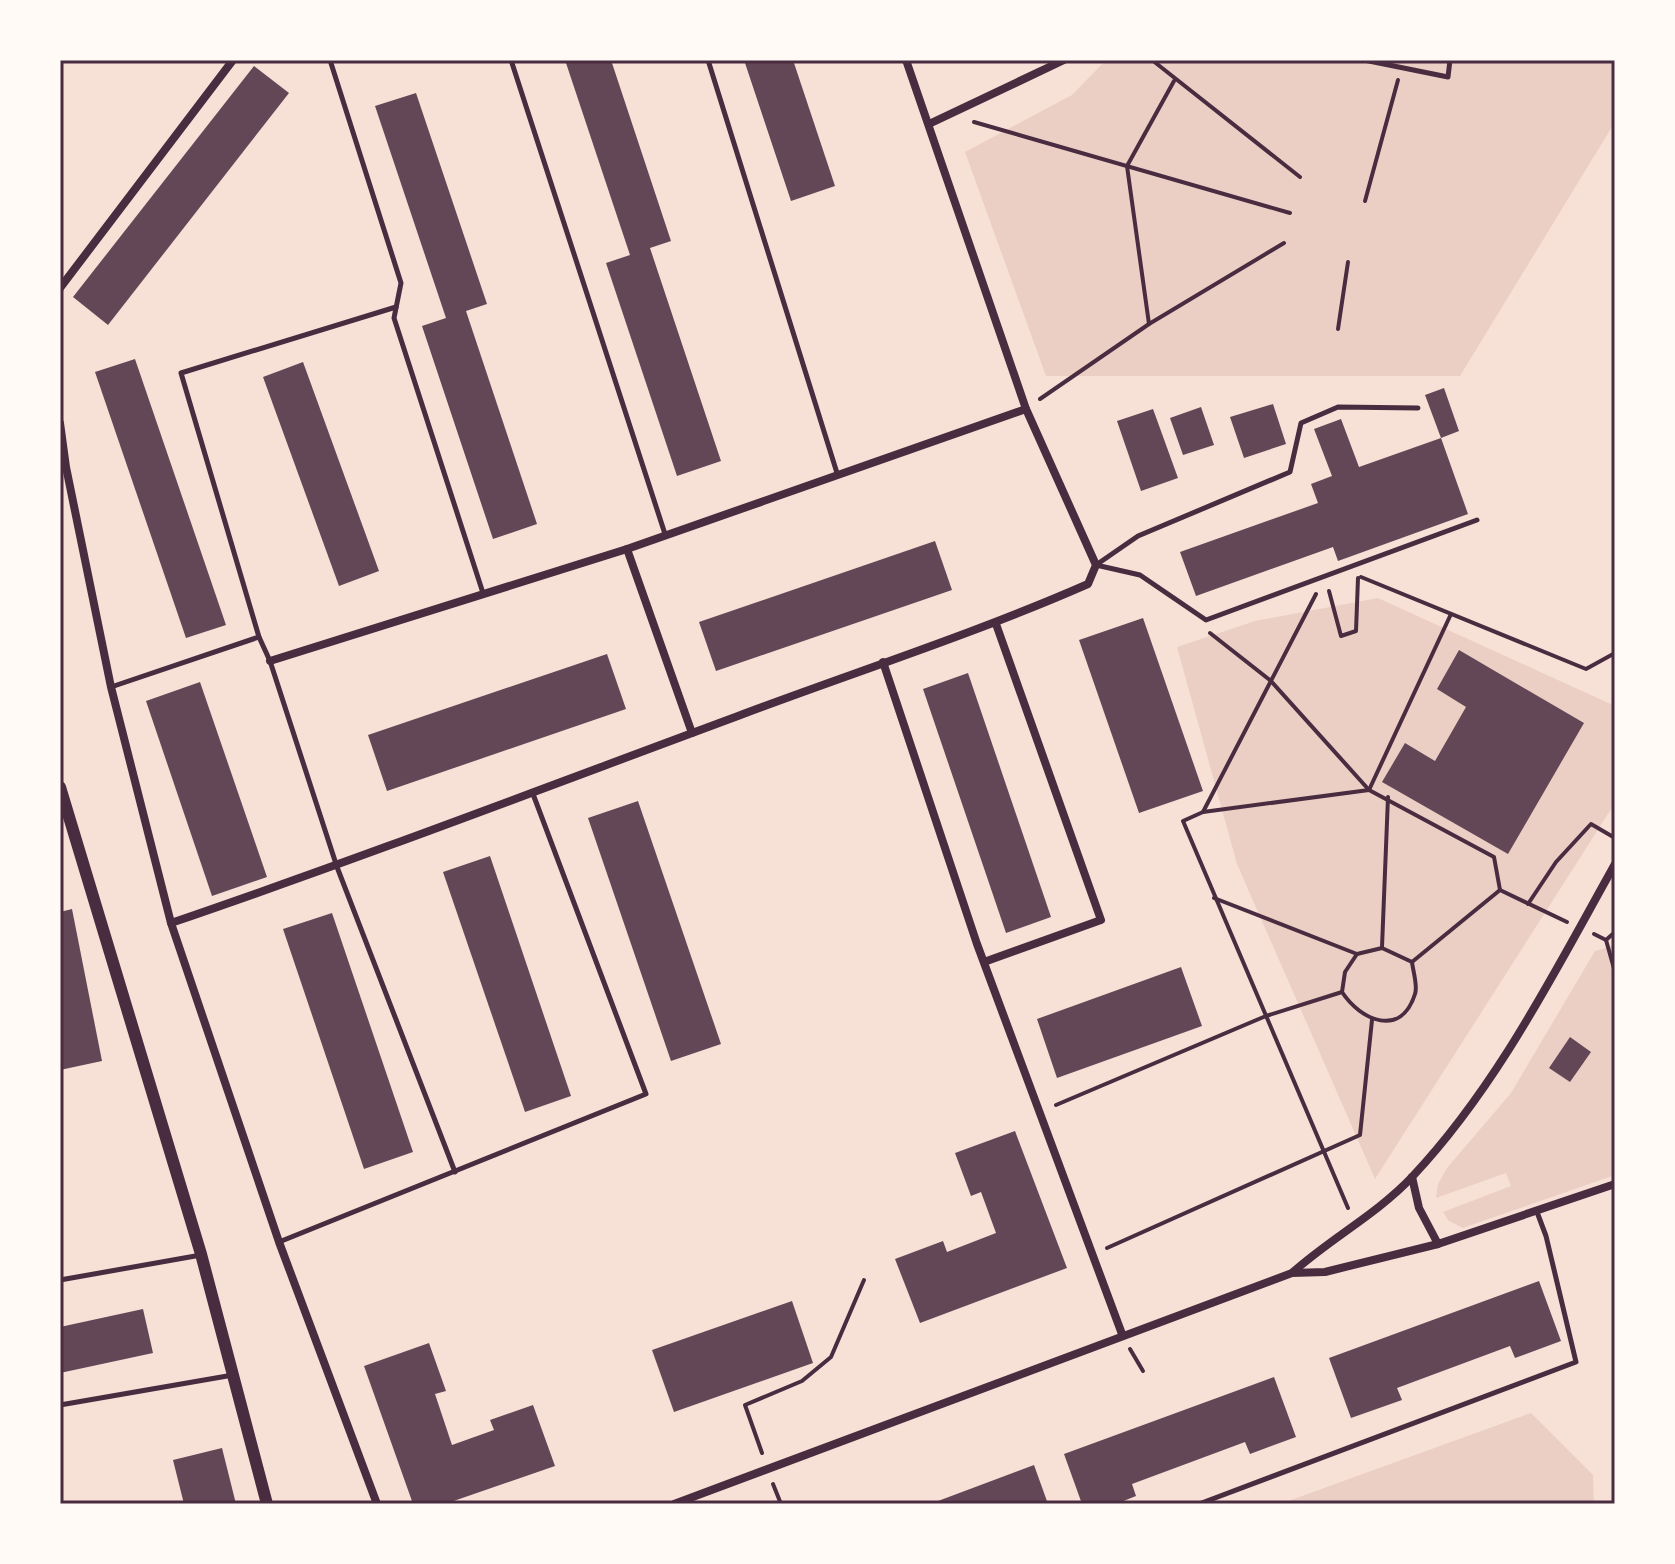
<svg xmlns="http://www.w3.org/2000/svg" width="1675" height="1564" font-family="Barlow,sans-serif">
<rect width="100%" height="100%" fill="#f7e1d7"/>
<!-- green -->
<g fill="#ebcfc5">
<polygon points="1106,60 1615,60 1615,122 1460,376 1046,376 965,152 1072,95"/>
<polygon points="1378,598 1615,706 1615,803 1375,1179 1237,864 1177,647 1255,621"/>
<polygon points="1615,945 1615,1175 1463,1228 1449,1221 1443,1212 1511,1186 1506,1173 1436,1198 1438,1184 1447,1168 1511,1093 1595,951"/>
<polygon points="1531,1413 1593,1475 1594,1504 1280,1504"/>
</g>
<!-- building -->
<g fill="#644757">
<polygon points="565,60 611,60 671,241 650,248 721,461 677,476 606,263 630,255"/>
<polygon points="744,60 793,60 835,186 791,201"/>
<polygon points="254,66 289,93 108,325 73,297"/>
<polygon points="416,93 487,304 466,311 537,524 493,539 422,326 446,318 375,106"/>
<polygon points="135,359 226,625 186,638 95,372"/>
<polygon points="303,362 379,571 339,586 263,377"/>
<polygon points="1444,388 1459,431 1441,438 1425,395"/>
<polygon points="1273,404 1286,444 1244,458 1230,417"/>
<polygon points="1201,407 1214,445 1183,455 1170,418"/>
<polygon points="1153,409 1178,478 1141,491 1117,421"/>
<polygon points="1341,419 1359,467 1441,438 1468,514 1338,561 1333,547 1196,596 1180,552 1318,503 1311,484 1332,476 1314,429"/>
<polygon points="935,541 952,590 716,671 699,622"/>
<polygon points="1143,618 1203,791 1139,813 1079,640"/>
<polygon points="1459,650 1584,723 1508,854 1382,782 1405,743 1435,761 1466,707 1437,689"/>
<polygon points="607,654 626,709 387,791 368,735"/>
<polygon points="968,673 1051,917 1006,933 923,689"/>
<polygon points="200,682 267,877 212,896 146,701"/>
<polygon points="638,801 721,1044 671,1061 588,818"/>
<polygon points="490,856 571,1096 525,1112 443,872"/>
<polygon points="72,909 102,1061 60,1070 60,912"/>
<polygon points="332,913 413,1152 364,1169 283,929"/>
<polygon points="1181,967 1202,1026 1057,1078 1037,1019"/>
<polygon points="1570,1037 1591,1052 1570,1082 1549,1068"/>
<polygon points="1015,1131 1067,1268 920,1323 895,1259 943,1241 947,1252 996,1233 981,1192 971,1196 955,1153"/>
<polygon points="1539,1281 1561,1341 1515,1358 1510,1346 1397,1388 1402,1400 1351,1418 1329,1358"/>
<polygon points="792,1301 813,1363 674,1412 652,1350"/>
<polygon points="143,1309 153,1353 60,1373 60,1327"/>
<polygon points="429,1343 446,1391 435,1394 452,1445 494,1430 490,1420 533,1405 555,1466 445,1504 413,1504 364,1366"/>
<polygon points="1274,1377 1296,1437 1250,1454 1245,1442 1132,1484 1136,1496 1116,1504 1082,1504 1064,1454"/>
<polygon points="222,1448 236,1504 184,1504 173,1460"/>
<polygon points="1034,1465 1048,1504 930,1504"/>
</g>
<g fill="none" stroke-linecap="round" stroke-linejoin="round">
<!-- path -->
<g stroke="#4a2c40" stroke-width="4">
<polyline points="1152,60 1300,177"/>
<polyline points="974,122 1290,213"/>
<polyline points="1365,201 1398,80"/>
<polyline points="1149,324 1127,166 1174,81"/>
<polyline points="1338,329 1348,262"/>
<polyline points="1040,399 1149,324 1284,243"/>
<polyline points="1361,577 1586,669 1615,653"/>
<polyline points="1329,591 1341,636 1356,631 1358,578"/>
<polyline points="1210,633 1271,681 1369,790 1494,857 1500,890 1567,922"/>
<polyline points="1203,812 1316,594"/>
<polyline points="1214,898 1357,954"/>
<polyline points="1528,904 1556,862 1591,824 1615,838"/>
<polyline points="1594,934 1606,940 1615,932"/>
<polyline points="1606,940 1615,972"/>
<polyline points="1382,947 1388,797"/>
<path d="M 1382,948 L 1412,962 C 1413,971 1418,986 1415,994 C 1401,1038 1361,1021 1342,992 L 1345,972 L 1357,954 Z"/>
<polyline points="1412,962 1500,890"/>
<polyline points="1056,1105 1266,1016 1342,992"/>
<polyline points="1348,1208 1183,821 1203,812 1369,790 1451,614"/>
<polyline points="1107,1248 1360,1135 1372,1020"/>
<polyline points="1130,1349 1143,1371"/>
<polyline points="762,1453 745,1405 802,1381 831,1357 864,1280"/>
<polyline points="773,1484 781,1504"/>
</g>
<!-- service -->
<g stroke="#4a2c40" stroke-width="5">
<polyline points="330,60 401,283 394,318 483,593"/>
<polyline points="511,60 665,534"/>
<polyline points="708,60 837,473"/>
<polyline points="1364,60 1448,77 1450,60"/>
<polyline points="396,307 181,373 259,637 270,661 337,867 455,1172"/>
<polyline points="1096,565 1140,575 1206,620 1477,520"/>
<polyline points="1096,565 1138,536 1290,472 1301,423 1338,407 1418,408"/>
<polyline points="111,687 259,637"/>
<polyline points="279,1242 646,1094 533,794"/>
<polyline points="60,1280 201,1255"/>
<polyline points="60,1405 233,1375"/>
<polyline points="1199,1504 1576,1362 1546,1236 1537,1212"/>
</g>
<!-- minor -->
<g stroke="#4a2c40" stroke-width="8">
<polyline points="929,124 1064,60"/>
<polyline points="60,288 233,60"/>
<polyline points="60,423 66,467 111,687 171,923 279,1242 377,1504"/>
<polyline points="627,549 692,733"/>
<polyline points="270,661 627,549 1026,409"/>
<polyline points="883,662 977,944 1122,1334"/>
<path d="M 171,923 C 361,858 549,786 738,716 C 855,672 974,634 1088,584 L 1096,565 L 1026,409 L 906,60"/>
<polyline points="984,962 1101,920 996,624"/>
<polyline points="1412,1177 1419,1208 1438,1244"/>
<path d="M 1293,1272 C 1331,1238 1377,1214 1412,1177 C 1497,1087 1555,971 1615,864"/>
<polyline points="674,1504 1292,1273 1325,1272 1438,1244 1615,1184"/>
</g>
<!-- tertiary -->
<polyline stroke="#4a2c40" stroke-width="12" points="60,787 201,1254 267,1504"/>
</g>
<!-- border -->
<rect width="1675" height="1564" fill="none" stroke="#fffaf5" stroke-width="124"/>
<rect x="62" y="62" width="1551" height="1440" fill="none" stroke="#4a2c40" stroke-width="3"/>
</svg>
